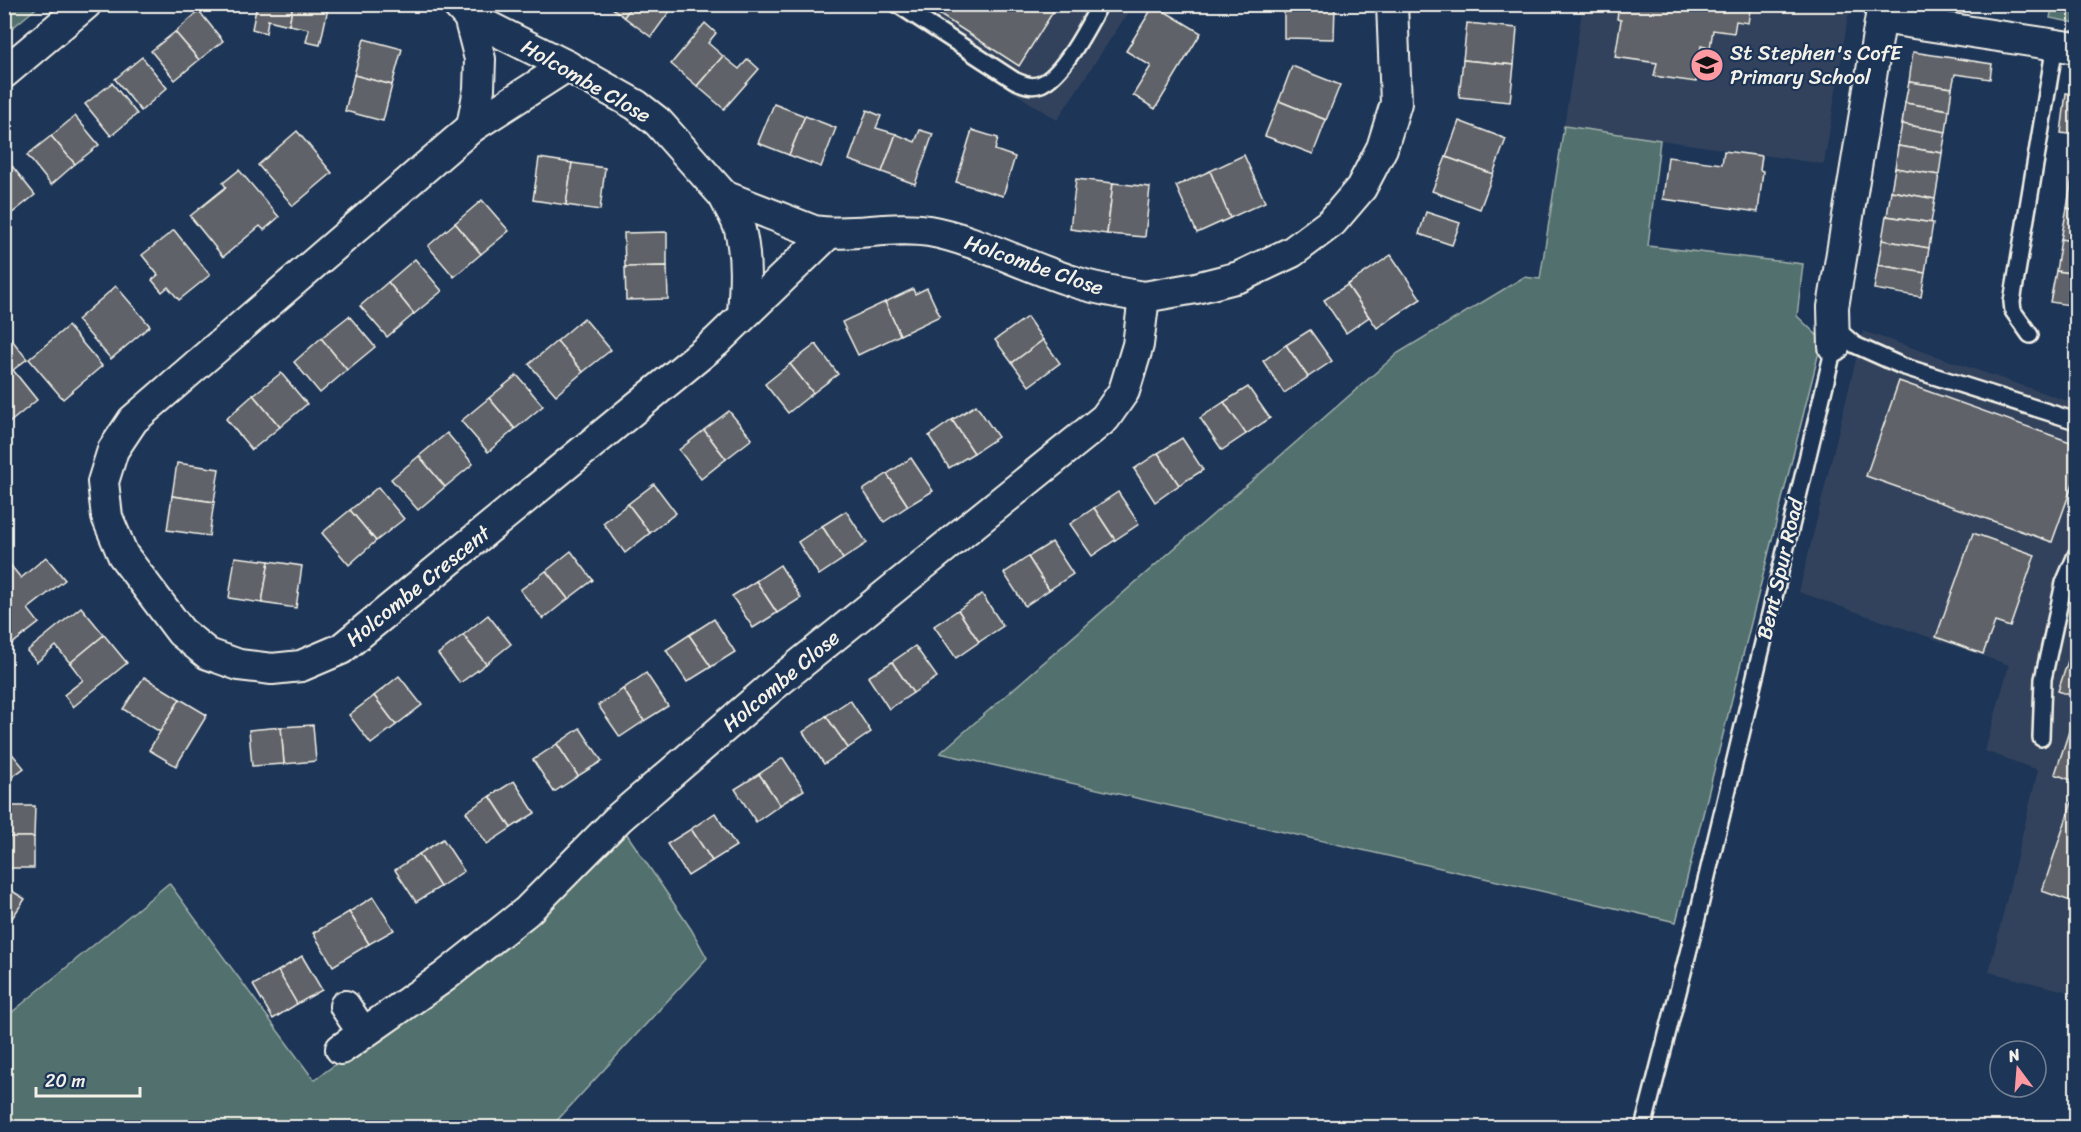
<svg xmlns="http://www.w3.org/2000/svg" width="2081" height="1132" font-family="Sriracha,sans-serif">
<rect width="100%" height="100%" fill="#1d3557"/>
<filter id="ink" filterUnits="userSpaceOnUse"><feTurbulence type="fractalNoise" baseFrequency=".0167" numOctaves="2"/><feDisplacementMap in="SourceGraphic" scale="12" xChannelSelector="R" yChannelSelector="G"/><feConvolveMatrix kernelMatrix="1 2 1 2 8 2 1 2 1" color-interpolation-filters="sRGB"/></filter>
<g filter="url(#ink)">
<!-- built -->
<g fill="#30435c">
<polygon points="878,5 1133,5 1057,120"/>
<polygon points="1583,5 1850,5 1824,164 1564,126"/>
<polygon points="1863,331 2076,404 2076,994 1989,972 2038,770 1985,751 2009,665 1799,592"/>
</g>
<!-- green -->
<g fill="#51706e" stroke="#a2b0ab" stroke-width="1.5">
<polygon points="5,4 40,4 40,5 5,34"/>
<polygon points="2053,4 2076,5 2076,23 2050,18"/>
<polygon points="1564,126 1660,140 1648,246 1803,264 1797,316 1822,340 1676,922 940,753 1398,353 1524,277 1540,279"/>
<polygon points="624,830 691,929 707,958 551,1127 5,1128 5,1018 169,883 314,1080 527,924"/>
</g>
<!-- building -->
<g fill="#5e6369" stroke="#f4f1e8" stroke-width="1.5">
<polygon points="257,4 293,4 289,25 268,20 266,33 252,29"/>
<polygon points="293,4 329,4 320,45 306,42 309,29 289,25"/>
<polygon points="607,4 633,4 624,17"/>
<polygon points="633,4 675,4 651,37 624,17"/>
<polygon points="923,4 1058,4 1019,66"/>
<polygon points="1284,4 1335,4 1334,39 1284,38"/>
<polygon points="1619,4 1751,4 1748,23 1736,21 1734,33 1713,30 1710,48 1701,46 1696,82 1654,76 1657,63 1615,57 1621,20 1617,19"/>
<polygon points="1154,5 1201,33 1155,109 1133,95 1151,66 1126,51"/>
<polygon points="199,11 223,41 199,60 175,32"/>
<polygon points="705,23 716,33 708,43 723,56 697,86 671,64"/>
<polygon points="1467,23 1517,28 1514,65 1463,60"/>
<polygon points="175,32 199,60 175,80 151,51"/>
<polygon points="364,39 402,49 392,85 354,75"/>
<polygon points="1913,52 1992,64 1990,79 1955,74 1952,88 1909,82"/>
<polygon points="723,56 739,69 748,59 759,69 724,109 697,86"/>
<polygon points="142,57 167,88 141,111 115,79"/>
<polygon points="1463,60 1514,65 1510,102 1459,97"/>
<polygon points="1292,66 1340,85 1326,120 1279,101"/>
<polygon points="354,75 392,85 383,121 345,111"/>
<polygon points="1909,82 1952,88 1949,110 1905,103"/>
<polygon points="112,83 137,114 111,136 85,104"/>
<polygon points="2066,93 2076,95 2076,135 2061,133"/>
<polygon points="1279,101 1326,120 1313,154 1265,136"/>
<polygon points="1905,103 1949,110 1946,132 1902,124"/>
<polygon points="774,104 805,116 789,155 758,143"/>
<polygon points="867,110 881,116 876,128 896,134 882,172 849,160"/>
<polygon points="75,116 99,145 75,164 51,136"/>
<polygon points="805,116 836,128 821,167 789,155"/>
<polygon points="1459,121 1506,139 1493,174 1446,157"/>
<polygon points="1902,124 1946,132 1942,153 1898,146"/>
<polygon points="920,130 933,134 915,184 882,172 896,134 915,142"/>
<polygon points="972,130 998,138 995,150 1015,157 1003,196 956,182"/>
<polygon points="297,131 332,173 293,206 258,165"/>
<polygon points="51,136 75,164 51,185 27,155"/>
<polygon points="1898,146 1942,153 1939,175 1895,168"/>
<polygon points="1724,151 1762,156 1760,170 1763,171 1758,212 1663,199 1668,157 1722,164"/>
<polygon points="1244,155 1265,202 1230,218 1210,171"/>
<polygon points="1446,157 1493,174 1480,209 1432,191"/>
<polygon points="539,158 572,163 566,205 533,200"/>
<polygon points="572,163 605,168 600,210 566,205"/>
<polygon points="12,166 35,195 6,218 4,216 4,172"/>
<polygon points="1895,168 1939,175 1935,199 1891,191"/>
<polygon points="239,170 279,217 264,230 260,226 223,257 190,216 226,187 223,183"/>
<polygon points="1210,171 1230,218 1197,233 1176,186"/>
<polygon points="2072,177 2076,178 2076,210 2067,208"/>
<polygon points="1076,179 1113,183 1107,234 1070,229"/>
<polygon points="1113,183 1150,187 1145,237 1107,234"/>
<polygon points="1891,191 1935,199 1931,223 1887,216"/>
<polygon points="482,200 509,231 481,254 455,223"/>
<polygon points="2067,208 2076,210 2076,242 2061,239"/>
<polygon points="1426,212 1460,223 1452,245 1419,234"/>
<polygon points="1886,216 1933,223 1929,248 1882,240"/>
<polygon points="455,223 481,254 454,277 428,246"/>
<polygon points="174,230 210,275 179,300 168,287 162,292 152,280 158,275 142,255"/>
<polygon points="667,232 667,266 625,267 624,233"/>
<polygon points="2061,239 2076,242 2076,274 2056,271"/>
<polygon points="1882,240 1929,248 1925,273 1878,265"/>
<polygon points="1391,255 1421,299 1377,328 1347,285"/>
<polygon points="415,259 442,291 414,314 388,282"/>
<polygon points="1878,265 1925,273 1921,297 1874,289"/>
<polygon points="667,266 668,299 626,300 625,267"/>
<polygon points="2056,271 2076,274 2076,306 2050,302"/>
<polygon points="388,282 414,314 387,337 360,306"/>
<polygon points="1347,285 1369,317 1346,333 1324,300"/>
<polygon points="116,286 150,326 111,359 77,320"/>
<polygon points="927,288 940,316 900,335 885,302 913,289 915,294"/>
<polygon points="885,302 900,335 858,355 842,322"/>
<polygon points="349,316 375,347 347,370 321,338"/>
<polygon points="1027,317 1043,340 1012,363 995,340"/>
<polygon points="584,318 611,350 583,372 557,341"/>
<polygon points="68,326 102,366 63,399 29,359"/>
<polygon points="1310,330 1332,361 1308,377 1286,345"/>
<polygon points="5,331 27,359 13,370 37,400 9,423 4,417"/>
<polygon points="321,338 347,370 320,393 294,362"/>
<polygon points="1043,340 1060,363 1029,386 1012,363"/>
<polygon points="557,341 583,372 556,395 529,364"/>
<polygon points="816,344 838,374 813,393 790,364"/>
<polygon points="1286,345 1308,377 1284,393 1263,361"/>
<polygon points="790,364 813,393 788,413 765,384"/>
<polygon points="281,373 307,404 280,427 253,395"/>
<polygon points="517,375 543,406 515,429 489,398"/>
<polygon points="1899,381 2076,444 2076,475 2052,542 1866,476"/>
<polygon points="1248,387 1270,418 1246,434 1224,402"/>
<polygon points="253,395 280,427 252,450 226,419"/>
<polygon points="489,398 515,429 488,452 461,421"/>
<polygon points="1224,402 1246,434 1222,450 1200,418"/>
<polygon points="976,405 998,437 974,453 952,420"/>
<polygon points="729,411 752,439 726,459 704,430"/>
<polygon points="952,420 974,453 949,468 929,436"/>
<polygon points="704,430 726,459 701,479 679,450"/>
<polygon points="447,433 473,464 445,487 419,456"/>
<polygon points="1182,438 1203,470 1179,485 1158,453"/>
<polygon points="1158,453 1179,485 1155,502 1134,469"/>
<polygon points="419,456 445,487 418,510 391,479"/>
<polygon points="911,458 933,491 908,506 887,474"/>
<polygon points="177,463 219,469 214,502 172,496"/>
<polygon points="887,474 908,506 884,522 863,490"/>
<polygon points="654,484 676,513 650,533 628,504"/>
<polygon points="378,487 404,519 376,541 350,510"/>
<polygon points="1118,492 1139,524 1115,540 1094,508"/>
<polygon points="172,496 214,502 209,536 167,530"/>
<polygon points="628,504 650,533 625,553 603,523"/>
<polygon points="1094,508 1115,540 1092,556 1070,524"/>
<polygon points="350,510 376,541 349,565 322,533"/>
<polygon points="846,511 867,543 843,559 822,526"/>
<polygon points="822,526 843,559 819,575 798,542"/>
<polygon points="1973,533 2035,555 2010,627 1995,622 1983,654 1936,637"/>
<polygon points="1052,542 1073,574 1049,590 1028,557"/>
<polygon points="571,551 593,580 568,599 546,571"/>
<polygon points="46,557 65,580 28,609 39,623 8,647 4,642 4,563 7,561 21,578"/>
<polygon points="235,557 269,561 262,603 229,598"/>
<polygon points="1028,557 1049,590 1025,606 1004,573"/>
<polygon points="269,561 302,566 296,608 262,603"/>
<polygon points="780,565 801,598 777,613 756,581"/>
<polygon points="546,571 568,599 543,619 520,590"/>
<polygon points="756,581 777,613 753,628 732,596"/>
<polygon points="982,594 1003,626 979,642 958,610"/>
<polygon points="81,607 104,635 70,663 56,646 37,662 27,651"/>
<polygon points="958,610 979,642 956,658 934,626"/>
<polygon points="488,615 511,644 486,664 463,635"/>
<polygon points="714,619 735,652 711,667 689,635"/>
<polygon points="104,635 127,663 73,707 64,695 83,680 70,663"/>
<polygon points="463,635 486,664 460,683 438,654"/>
<polygon points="689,635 711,667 687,682 666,650"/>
<polygon points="2076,637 2076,697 2058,691"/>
<polygon points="915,646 937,677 913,693 892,662"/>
<polygon points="892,662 913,693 889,709 868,677"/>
<polygon points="646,673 668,706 644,721 623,689"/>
<polygon points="399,676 422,705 396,725 374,696"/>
<polygon points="144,677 180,699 160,732 123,709"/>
<polygon points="623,689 644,721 620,737 598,705"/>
<polygon points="374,696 396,725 371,744 349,715"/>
<polygon points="180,699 207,715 176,766 149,750"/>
<polygon points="850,700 871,732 848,748 826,716"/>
<polygon points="2076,710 2076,782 2055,774"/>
<polygon points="826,716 848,748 824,764 803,732"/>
<polygon points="313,725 316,761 284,764 281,727"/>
<polygon points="281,727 284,764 252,766 249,730"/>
<polygon points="580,728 602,761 578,776 557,744"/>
<polygon points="4,744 24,768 4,783"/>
<polygon points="557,744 578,776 554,792 533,760"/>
<polygon points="783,758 804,790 780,805 759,774"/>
<polygon points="759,774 780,805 756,822 735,789"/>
<polygon points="514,781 535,813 511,828 490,796"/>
<polygon points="2076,790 2076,903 2042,891"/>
<polygon points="490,796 511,828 487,844 466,812"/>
<polygon points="4,806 35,806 34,837 4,837"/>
<polygon points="715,813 736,846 712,861 691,829"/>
<polygon points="691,829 712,861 688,876 667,844"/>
<rect x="4" y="837" width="30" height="31"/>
<polygon points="443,839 464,871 440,887 419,854"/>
<polygon points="419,854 440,887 416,902 395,870"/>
<polygon points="4,886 25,899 8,924 4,922"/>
<polygon points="373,897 394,930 369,944 349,912"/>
<polygon points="349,912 369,944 333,966 313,933"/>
<polygon points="302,956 322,990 297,1004 278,971"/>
<polygon points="278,971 297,1004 273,1019 253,985"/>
</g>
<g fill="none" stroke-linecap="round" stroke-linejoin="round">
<defs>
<g id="lane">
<path d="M 897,4 L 1014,80 C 1023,84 1031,88 1041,84 C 1064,74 1088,26 1100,4"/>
<polyline points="1833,326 1855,345 1902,366 2076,421"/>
<polyline points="2030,335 2013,311 2012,302 2055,45"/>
<polyline points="2041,738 2043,679 2064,583 2076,555"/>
<polyline points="1643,1128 1697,918 1834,347"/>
</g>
<g id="street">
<path d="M 457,4 L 469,17 L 567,66 L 636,105 L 658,122 L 724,196 L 814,231 C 851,237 891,225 929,231 C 975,239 1026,267 1072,281 C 1095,289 1120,293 1144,297"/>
<polyline points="469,17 480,59 479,89 472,127"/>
<polyline points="1881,18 2076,48"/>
<polyline points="567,66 472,127 133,420 113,450 103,482 107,517 123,555 181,632 208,654 239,665 272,669 301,666 341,649 716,342 828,234"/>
<polyline points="4,73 86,4"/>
<path d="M 724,196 C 729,207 737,219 740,230 C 747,258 745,286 743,314"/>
<polyline points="1834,347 1833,307 1883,4"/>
<polyline points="345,1006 363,1033"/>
<polyline points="341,1049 444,977 527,911 620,817 769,689 1105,418 1124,391 1138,345 1144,297 1196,288 1239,277 1292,252 1332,222 1361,188 1382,148 1396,103 1392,4"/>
</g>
</defs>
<!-- lane casing -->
<use href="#lane" stroke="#f4f1e8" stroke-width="20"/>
<!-- street casing -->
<use href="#street" stroke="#f4f1e8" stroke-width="34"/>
<!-- lane -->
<use href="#lane" stroke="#1d3557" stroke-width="15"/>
<!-- street -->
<use href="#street" stroke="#1d3557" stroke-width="30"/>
</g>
</g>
<!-- icons -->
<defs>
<symbol id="school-disc" viewBox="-11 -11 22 22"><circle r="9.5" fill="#ff9aa2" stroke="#1d3557"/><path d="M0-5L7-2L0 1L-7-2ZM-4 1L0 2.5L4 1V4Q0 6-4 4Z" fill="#111"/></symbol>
</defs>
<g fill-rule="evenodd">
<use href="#school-disc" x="1688" y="46" width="38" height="38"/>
</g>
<g text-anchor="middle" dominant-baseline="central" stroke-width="4.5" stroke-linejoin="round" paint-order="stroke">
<!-- poi labels -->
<g font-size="21" fill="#f4f1e8" stroke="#1d3557" text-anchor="start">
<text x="1730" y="53">St Stephen's CofE<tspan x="1730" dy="24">Primary School</tspan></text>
</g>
<!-- street labels -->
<g font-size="21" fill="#f4f1e8" stroke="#1d3557">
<text transform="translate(586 81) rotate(30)">Holcombe Close</text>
<text transform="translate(1034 265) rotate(19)">Holcombe Close</text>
<text transform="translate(1780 569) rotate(-77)">Bent Spur Road</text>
<text transform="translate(418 586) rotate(-39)">Holcombe Crescent</text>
<text transform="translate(781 681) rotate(-40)">Holcombe Close</text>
</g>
</g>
<!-- margin -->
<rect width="2081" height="1132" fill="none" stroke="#1d3557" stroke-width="24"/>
<rect x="12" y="12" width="2057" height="1108" fill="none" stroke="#f4f1e8" stroke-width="2" filter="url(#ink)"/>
<!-- north arrow -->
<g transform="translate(2018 1069) rotate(344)"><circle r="28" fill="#1d3557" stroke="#738091" stroke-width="1.5"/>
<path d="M0-4.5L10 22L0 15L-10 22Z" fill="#ff9aa2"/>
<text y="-9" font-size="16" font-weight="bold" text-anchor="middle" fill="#f4f1e8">N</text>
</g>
<!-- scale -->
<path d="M36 1087v9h104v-9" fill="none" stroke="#f4f1e8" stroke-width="3"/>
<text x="45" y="1087" font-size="18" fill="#f4f1e8" stroke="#1d3557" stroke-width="4.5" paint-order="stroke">20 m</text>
</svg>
